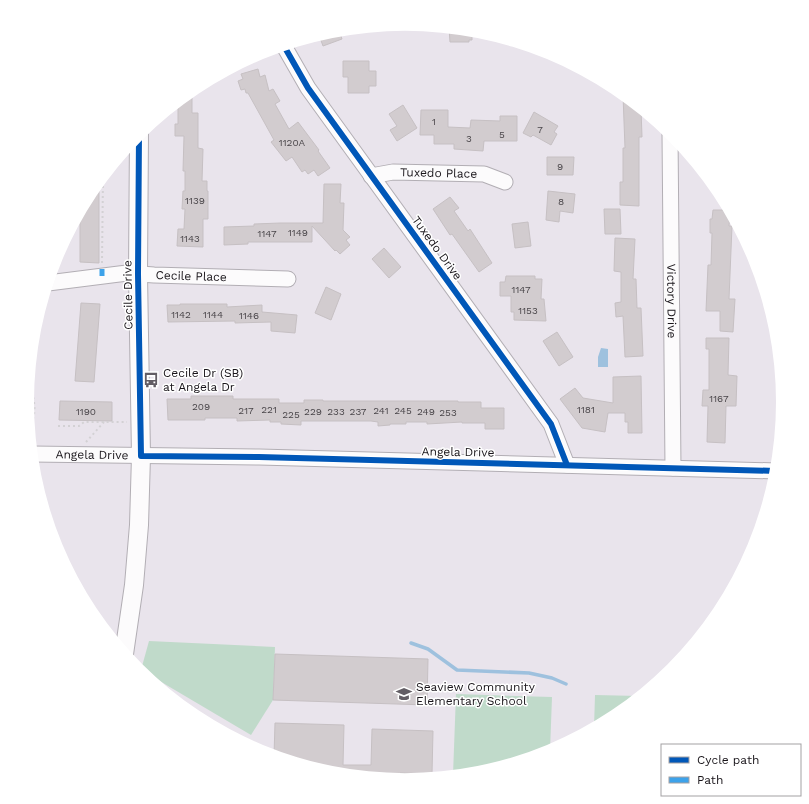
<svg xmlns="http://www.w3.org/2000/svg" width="809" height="804" font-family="'Work Sans',sans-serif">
<rect width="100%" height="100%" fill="#e9e4ec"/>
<!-- green -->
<g fill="#c0daca">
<polygon points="149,641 275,647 273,700 251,735 141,670"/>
<polygon points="456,694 552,697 550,751 478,773 453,775"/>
<polygon points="595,695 639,696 614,716 594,727"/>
<polygon points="400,773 452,775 404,780 400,780"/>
</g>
<!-- water -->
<polygon fill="#9ec1de" points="601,348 608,349 608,367 598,367 598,357"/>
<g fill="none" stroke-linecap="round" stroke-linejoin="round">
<!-- stream -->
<polyline stroke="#9ec1de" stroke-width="3.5" points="411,643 428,649 457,670 529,673 552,678 566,684"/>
</g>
<!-- building -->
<g fill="#d2cccf" stroke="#c6c0c3">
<polygon points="449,28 472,31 472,40 469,40 469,42 450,42"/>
<polygon points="339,30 342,39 323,46 319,35"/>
<polygon points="343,61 369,61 369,71 376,71 376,86 369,86 369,93 348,93 348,77 343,77"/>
<polygon points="258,69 260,77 265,75 269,91 273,89 280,101 275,104 289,129 298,122 319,150 318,151 330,168 318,176 314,170 308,174 305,170 302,172 292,157 286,161 271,142 274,140 248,93 246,93 245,89 241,90 238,81 243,79 241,74"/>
<polygon points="192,90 192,113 198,113 198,148 203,149 202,181 207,181 207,191 208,191 208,219 203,219 203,247 177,246 178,229 184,229 185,209 182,209 183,191 185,191 185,171 183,171 184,136 175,136 175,124 178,124 178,101"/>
<polygon points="623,95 641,109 642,137 639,137 639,206 620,205 620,182 623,182 623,148 625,148"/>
<polygon points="403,105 417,128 397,141 390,130 397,126 389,114"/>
<polygon points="421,110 448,110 448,127 470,128 471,120 500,121 500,116 517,116 517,141 484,141 483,151 454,149 454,144 434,144 434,135 420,135"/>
<polygon points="534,112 558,126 554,132 557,134 551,145 533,135 531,137 523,133"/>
<polygon points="547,157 574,157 573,175 547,175"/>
<polygon points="99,181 99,263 80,262 80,212 90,192"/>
<polygon points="324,184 341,184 340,203 344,203 343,230 350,237 346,240 350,245 340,254 336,250 335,251 312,226 312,242 248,242 248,244 224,245 224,227 254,226 254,224 280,223 323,223"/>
<polygon points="548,191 575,194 573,213 560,211 559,222 546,220"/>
<polygon points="450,197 459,208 454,211 468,231 470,229 492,263 479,272 452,234 450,235 433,209"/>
<polygon points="604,209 620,209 621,234 605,234"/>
<polygon points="713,210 729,210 730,212 729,226 732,226 729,299 735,299 733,332 720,331 720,311 706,311 708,265 711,265 712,233 710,233 710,219 712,219"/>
<polygon points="528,222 531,246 515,248 512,224"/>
<polygon points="615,238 635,239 633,279 636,279 637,308 641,308 643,356 625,357 623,316 616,317 615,303 621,302 621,272 614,271"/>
<polygon points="384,248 401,267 389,278 372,259"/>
<polygon points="506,276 535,276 535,279 542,279 541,299 544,299 546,321 514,320 514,312 511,312 511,296 500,296 500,282 505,282"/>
<polygon points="326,287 341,294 331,320 315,313"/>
<polygon points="81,303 100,304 94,382 75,381"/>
<polygon points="180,304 227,304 227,307 262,305 262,312 297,315 295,333 271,331 271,322 235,323 235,321 168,322 167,305 180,305"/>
<polygon points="557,332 573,357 559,366 543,341"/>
<polygon points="706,338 729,338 728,375 737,376 736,406 726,406 725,443 707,442 708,406 702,406 703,390 709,390 709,349 706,349"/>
<polygon points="641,376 642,433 628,433 628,422 625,422 625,413 608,413 605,432 582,428 560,399 575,388 583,398 613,403 613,377"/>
<polygon points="191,396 233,396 233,399 279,399 279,403 304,403 304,400 323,400 323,401 458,401 458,402 481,402 481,408 504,408 504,429 485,429 485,423 462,423 462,422 427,424 427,422 406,422 406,424 390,424 390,425 378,426 378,422 371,421 301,421 301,425 281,424 281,422 270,422 270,420 237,421 237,418 205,418 205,420 168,420 167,399 191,399"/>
<polygon points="60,401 112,402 112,421 59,420"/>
<polygon points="275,654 428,659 427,705 273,700"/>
<polygon points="275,723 344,725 343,765 371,765 372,729 433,731 432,774 400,773 400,780 331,773 274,756"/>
</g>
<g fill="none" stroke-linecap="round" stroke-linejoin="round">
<defs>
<g id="minor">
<polyline points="284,46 308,88 551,424 567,465"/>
<path id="s1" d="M 670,134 L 673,468"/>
<path id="s2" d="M 371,176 L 393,172 L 484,174 L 505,182"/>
<path id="s3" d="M 48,283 L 127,273 L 154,275 L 288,279"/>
<path id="s4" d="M 32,454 L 259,457 L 776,471"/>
</g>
<polyline id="tertiary" points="124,654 134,585 139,525 141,456 138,274 139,133"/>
</defs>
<!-- minor casing -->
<use href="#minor" stroke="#b2aeb4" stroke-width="17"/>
<!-- tertiary casing -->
<use href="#tertiary" stroke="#b2aeb4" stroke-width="20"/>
<!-- path -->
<g stroke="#d3d1d4" stroke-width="2" stroke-dasharray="2 3" stroke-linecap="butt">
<polyline points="102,263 103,177"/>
<path d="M 28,419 L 33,419 C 37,406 32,393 29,381"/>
<polyline points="58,426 79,426 84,422 127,422"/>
<polyline points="86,442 104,422"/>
</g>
<!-- minor -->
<use href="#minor" stroke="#fcfbfc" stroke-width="15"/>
<!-- tertiary -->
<use href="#tertiary" stroke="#fcfbfc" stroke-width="18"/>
<!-- quiet -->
<polyline stroke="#3da2ea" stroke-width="5" stroke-dasharray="10 5" stroke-linecap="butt" points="102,269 102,276"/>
<defs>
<g id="cycleway">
<polyline points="284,46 308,88 551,424 567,465"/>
<polyline points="139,133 138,274 141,456 259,457 776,471"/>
</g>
</defs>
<!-- cycleway casing -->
<use href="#cycleway" stroke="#fff" stroke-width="8"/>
<!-- cycleway -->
<use href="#cycleway" stroke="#0057b8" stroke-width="6"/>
</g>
<!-- icons -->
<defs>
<symbol id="bus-bare" viewBox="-9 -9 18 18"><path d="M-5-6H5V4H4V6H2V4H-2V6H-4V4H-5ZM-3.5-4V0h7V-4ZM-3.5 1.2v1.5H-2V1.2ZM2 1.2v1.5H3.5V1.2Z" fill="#625d64" stroke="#fff" stroke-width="2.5" paint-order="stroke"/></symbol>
<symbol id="school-bare" viewBox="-9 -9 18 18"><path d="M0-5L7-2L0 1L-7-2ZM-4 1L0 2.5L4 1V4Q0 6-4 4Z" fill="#625d64" stroke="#fff" stroke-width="2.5" paint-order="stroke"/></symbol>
</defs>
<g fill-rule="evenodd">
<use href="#bus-bare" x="140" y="369" width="22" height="22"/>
<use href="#school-bare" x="393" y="683" width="22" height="22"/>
</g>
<g text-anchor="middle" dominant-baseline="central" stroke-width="3" stroke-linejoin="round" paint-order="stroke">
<!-- number labels -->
<g font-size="10" fill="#494549">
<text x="434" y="121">1</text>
<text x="540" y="129">7</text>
<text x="502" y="134">5</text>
<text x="469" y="138">3</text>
<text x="292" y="142">1120A</text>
<text x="560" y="166">9</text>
<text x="195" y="200">1139</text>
<text x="561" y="201">8</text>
<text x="298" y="232">1149</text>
<text x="267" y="233">1147</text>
<text x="190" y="238">1143</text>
<text x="521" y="289">1147</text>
<text x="528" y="310">1153</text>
<text x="181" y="314">1142</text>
<text x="213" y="314">1144</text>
<text x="249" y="315">1146</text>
<text x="719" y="398">1167</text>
<text x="201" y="406">209</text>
<text x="269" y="409">221</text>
<text x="586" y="409">1181</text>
<text x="246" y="410">217</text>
<text x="381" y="410">241</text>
<text x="403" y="410">245</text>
<text x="86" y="411">1190</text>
<text x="313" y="411">229</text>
<text x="336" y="411">233</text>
<text x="358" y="411">237</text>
<text x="426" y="411">249</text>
<text x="448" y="412">253</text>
<text x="291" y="414">225</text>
</g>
<!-- street labels -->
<g font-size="12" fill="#19151a" stroke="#fff">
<text stroke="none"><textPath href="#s2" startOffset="68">Tuxedo Place</textPath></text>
<text transform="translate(437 248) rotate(54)">Tuxedo Drive</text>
<text stroke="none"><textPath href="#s3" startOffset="144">Cecile Place</textPath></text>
<text transform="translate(128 295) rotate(-91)">Cecile Drive</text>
<text stroke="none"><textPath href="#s1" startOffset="167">Victory Drive</textPath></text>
<text transform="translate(458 452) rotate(1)">Angela Drive</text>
<text stroke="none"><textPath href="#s4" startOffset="60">Angela Drive</textPath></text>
</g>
<!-- poi labels -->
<g font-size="12" fill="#19151a" stroke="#fff" text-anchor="start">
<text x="163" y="373">Cecile Dr (SB)<tspan x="163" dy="14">at Angela Dr</tspan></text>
<text x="416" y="687">Seaview Community<tspan x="416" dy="14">Elementary School</tspan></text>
</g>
</g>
<!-- crop -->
<path d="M0 0H809V804H0ZM34 402a371 371 0 1 1 742 0a371 371 0 1 1-742 0Z" fill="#fff" fill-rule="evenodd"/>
<!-- legend -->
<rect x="661" y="744" width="140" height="52" fill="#ffffff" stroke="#a3a1a3"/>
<rect x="669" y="757" width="20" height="6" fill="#0057b8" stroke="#a3a1a3"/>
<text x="697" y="764" font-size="12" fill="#19151a">Cycle path</text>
<rect x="669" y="777" width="20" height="6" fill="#3da2ea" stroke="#a3a1a3"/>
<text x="697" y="784" font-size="12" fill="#19151a">Path</text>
</svg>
